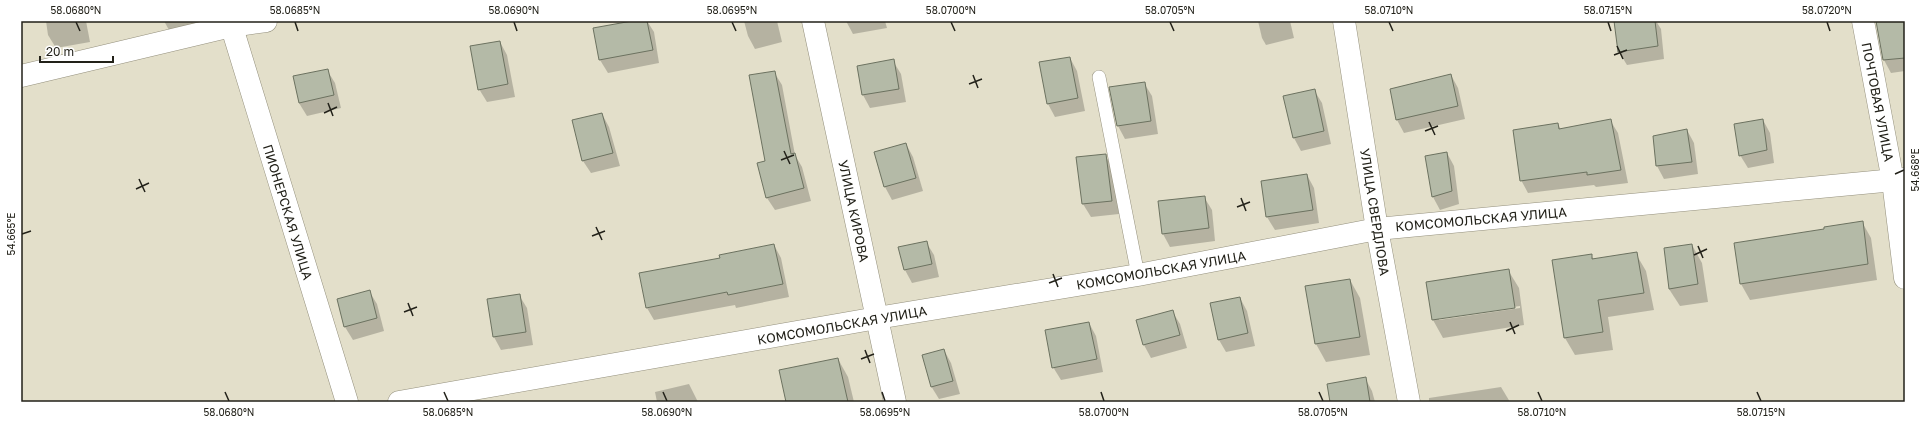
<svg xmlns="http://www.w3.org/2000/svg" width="1926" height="423" font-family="'Golos Text',sans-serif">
<rect width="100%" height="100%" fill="#e3dfca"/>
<!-- shadow -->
<g fill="#0003" fill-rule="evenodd">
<polygon points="46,21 86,21 90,42 56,48 48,35"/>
<polygon points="164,21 196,21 197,24 169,30"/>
<polygon points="637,21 647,21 654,32 659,63 608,73 600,60"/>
<polygon points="744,21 777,21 782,42 755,49 748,36"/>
<polygon points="846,21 885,21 887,28 853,34"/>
<polygon points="1258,21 1290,21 1294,38 1266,45 1262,38"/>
<polygon points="1624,21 1656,21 1661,29 1664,59 1627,65 1619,52"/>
<polygon points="1877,21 1905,21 1905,71 1891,73 1884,60"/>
<polygon points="500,42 507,55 515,97 487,102 479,89"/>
<polygon points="1070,58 1077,71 1085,111 1055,117 1048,104"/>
<polygon points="893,61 901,74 906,102 870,108 863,95 858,67"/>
<polygon points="327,70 335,83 341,108 307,116 299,103"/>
<polygon points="774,72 782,85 795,155 802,167 811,201 775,210 767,198 766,162"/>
<polygon points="1451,75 1458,88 1465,119 1404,133 1397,120"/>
<polygon points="1144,83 1152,96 1158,134 1125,139 1118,126"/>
<polygon points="1314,90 1322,103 1331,144 1301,151 1294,138 1284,97"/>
<polygon points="602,114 609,127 620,166 591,173 583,161"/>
<polygon points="1610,120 1618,133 1628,183 1596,187 1594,185 1528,193 1521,180 1558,124 1561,130"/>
<polygon points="1763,120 1770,133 1774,163 1748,168 1740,155"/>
<polygon points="1687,130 1694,143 1698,174 1664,179 1657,166"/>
<polygon points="906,144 913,157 923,191 892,200 885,187 875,153"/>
<polygon points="1447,153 1454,166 1459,204 1440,210 1433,197"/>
<polygon points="1105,155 1113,168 1119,214 1091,217 1083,204 1078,158"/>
<polygon points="1307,175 1314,188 1319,223 1275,230 1267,217 1263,182"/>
<polygon points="1204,197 1212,210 1215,241 1170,247 1163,234"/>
<polygon points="1862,222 1871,238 1877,280 1750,300 1741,284"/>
<polygon points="926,242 934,255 939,277 912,283 905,270 899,248"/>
<polygon points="774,245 781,258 789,297 736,308 735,305 654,320 647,308 721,258"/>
<polygon points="1692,245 1702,263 1708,302 1680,306 1669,289"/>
<polygon points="1636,254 1646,271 1654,310 1608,317 1613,350 1575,355 1565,338 1591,255 1594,260"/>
<path d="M 1508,270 L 1519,288 L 1524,325 L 1443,338 L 1433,320 L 1427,283 ZM 1520,306 L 1520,308 L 1439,320 L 1439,318 Z"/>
<polygon points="1350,280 1360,298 1370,355 1326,362 1316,344 1306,287"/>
<polygon points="369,291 377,304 384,331 353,340 345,327 338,300"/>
<polygon points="519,295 527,308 533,345 501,350 494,337"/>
<polygon points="1240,298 1247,311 1255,346 1226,352 1219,340"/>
<polygon points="1172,311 1180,324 1187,348 1151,358 1144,345"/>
<polygon points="1089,323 1096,336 1103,372 1061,380 1053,367"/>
<polygon points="944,350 951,363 960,394 939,399 931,386"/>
<polygon points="838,359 848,377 854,402 787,402"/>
<polygon points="1365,378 1372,391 1375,402 1331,402"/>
<polygon points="689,384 698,402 657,402 655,392"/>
<polygon points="1501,387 1510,402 1429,402 1429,398"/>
</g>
<!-- building -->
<g fill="#b4baa7" stroke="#6c7260">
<polygon points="632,21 647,21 653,50 599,60 593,28"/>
<polygon points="1614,21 1655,21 1658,46 1618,52"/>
<polygon points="1876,21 1905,21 1905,58 1883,60"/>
<polygon points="500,41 508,84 478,90 470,46"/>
<polygon points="1070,57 1078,98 1047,104 1039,62"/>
<polygon points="894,59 899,89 862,95 857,66"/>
<polygon points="328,69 334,95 299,103 293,76"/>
<polygon points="775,71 791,154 795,153 804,188 766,198 757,163 765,161 749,75"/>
<polygon points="1451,74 1458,106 1396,120 1390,89"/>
<polygon points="1145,82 1151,121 1117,126 1109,87"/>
<polygon points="1315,89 1324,131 1293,138 1283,96"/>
<polygon points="602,113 613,153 582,161 572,120"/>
<polygon points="1611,119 1621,170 1587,175 1587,172 1520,181 1513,130 1558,123 1559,129"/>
<polygon points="1763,119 1767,150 1739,156 1734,124"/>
<polygon points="1687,129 1692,162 1656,166 1653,136"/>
<polygon points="906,143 916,178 884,187 874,152"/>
<polygon points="1447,152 1452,191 1432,197 1425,156"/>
<polygon points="1106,154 1112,201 1082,204 1076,157"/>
<polygon points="1307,174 1313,210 1266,217 1261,181"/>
<polygon points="1205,196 1209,228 1162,234 1158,201"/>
<polygon points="1863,221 1868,264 1740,284 1734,243 1824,229 1824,227"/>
<polygon points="927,241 932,264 904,270 898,247"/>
<polygon points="774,244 783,284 728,295 727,292 646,308 639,273 720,258 719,255"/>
<polygon points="1692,244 1698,284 1669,289 1664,248"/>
<polygon points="1637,252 1644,293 1598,300 1603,332 1564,338 1552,260 1592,254 1592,259"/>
<polygon points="1509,269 1515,308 1432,320 1426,282"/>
<polygon points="1350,279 1360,337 1315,344 1305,286"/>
<polygon points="370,290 377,318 344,327 337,299"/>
<polygon points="520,294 526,332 493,337 487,299"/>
<polygon points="1240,297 1248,333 1218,340 1210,303"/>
<polygon points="1173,310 1180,335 1143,345 1136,320"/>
<polygon points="1089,322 1097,359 1052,368 1045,330"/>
<polygon points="944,349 953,381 931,387 922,355"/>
<polygon points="838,358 848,402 786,402 779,370"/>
<polygon points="1366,377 1370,402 1330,402 1327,384"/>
</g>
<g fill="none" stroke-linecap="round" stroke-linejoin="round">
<defs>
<polyline id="lane" points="1099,77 1138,275"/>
<g id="street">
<polyline points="230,21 347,402"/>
<polyline points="813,21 895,402"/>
<polyline points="1863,21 1893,181 1905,278"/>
<polyline points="21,76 231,26 266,21"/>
<polyline points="399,402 877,318 1138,275 1377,229 1905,179"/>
</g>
<polyline id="secondary" points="1344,21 1377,229 1409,402"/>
</defs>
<!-- lane casing -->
<use href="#lane" stroke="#94907d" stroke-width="14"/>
<!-- street casing -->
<use href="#street" stroke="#94907d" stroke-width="23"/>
<!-- secondary casing -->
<use href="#secondary" stroke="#94907d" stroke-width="23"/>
<!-- lane -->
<use href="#lane" stroke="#fff" stroke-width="13"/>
<!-- street -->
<use href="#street" stroke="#fff" stroke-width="22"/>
<!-- secondary -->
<use href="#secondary" stroke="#fff" stroke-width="22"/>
</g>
<!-- ticks -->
<path fill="none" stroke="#222119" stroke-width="1.5" d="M 76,22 L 80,31M 295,22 L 298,31M 514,22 L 517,31M 732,22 L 736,31M 951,22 L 955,31M 1170,22 L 1174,31M 1389,22 L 1393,31M 1608,22 L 1611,31M 1827,22 L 1830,31M 1617,46 L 1623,59M 1614,55 L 1627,50M 973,75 L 978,88M 969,84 L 982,79M 328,103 L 333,116M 324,113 L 337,107M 1429,122 L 1435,135M 1425,131 L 1438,126M 784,151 L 790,164M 781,160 L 794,155M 1895,174 L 1904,170M 139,179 L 145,192M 136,189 L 149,183M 1241,198 L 1246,211M 1237,207 L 1250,202M 596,227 L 602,240M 22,234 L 31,231M 592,236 L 605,231M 1698,246 L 1703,258M 1694,255 L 1707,249M 1053,274 L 1058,287M 1049,283 L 1062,278M 408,303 L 413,316M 404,312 L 417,307M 1510,322 L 1515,334M 1506,331 L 1519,325M 865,350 L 870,363M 861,359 L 874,354M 225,392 L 229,401M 444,392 L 448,401M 663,392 L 667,401M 882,392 L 885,401M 1101,392 L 1104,401M 1319,392 L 1323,401M 1538,392 L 1542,401M 1757,392 L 1761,401"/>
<g text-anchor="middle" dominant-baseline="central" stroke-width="3" stroke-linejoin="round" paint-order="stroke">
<!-- street labels -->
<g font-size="13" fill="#222119" stroke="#fff">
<text transform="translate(1878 102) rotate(79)">ПОЧТОВАЯ УЛИЦА</text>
<text transform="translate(854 211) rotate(78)">УЛИЦА КИРОВА</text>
<text transform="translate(288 212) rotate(73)">ПИОНЕРСКАЯ УЛИЦА</text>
<text transform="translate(1375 212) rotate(81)">УЛИЦА СВЕРДЛОВА</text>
<text transform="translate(1481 219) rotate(-5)">КОМСОМОЛЬСКАЯ УЛИЦА</text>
<text transform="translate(1161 270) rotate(-10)">КОМСОМОЛЬСКАЯ УЛИЦА</text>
<text transform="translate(842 325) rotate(-10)">КОМСОМОЛЬСКАЯ УЛИЦА</text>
</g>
</g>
<!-- border -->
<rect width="1926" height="423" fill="none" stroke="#ffffff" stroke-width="44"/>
<!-- scale -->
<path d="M40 56v6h73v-6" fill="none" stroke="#222119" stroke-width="2"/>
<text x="46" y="56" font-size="12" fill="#222119" stroke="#ffffff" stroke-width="3" paint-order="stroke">20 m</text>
<rect x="22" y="22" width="1882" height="379" fill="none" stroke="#222119" stroke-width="1.5"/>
<g font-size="10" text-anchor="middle" fill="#222119">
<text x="76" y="14">58.0680°N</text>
<text x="295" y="14">58.0685°N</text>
<text x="514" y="14">58.0690°N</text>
<text x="732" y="14">58.0695°N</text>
<text x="951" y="14">58.0700°N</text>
<text x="1170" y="14">58.0705°N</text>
<text x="1389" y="14">58.0710°N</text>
<text x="1608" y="14">58.0715°N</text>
<text x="1827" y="14">58.0720°N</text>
<text transform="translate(1915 170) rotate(-90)" y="4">54.668°E</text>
<text transform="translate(11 234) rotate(-90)" y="4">54.665°E</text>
<text x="229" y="416">58.0680°N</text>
<text x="448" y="416">58.0685°N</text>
<text x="667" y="416">58.0690°N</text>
<text x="885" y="416">58.0695°N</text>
<text x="1104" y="416">58.0700°N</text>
<text x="1323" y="416">58.0705°N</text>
<text x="1542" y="416">58.0710°N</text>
<text x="1761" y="416">58.0715°N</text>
</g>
</svg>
